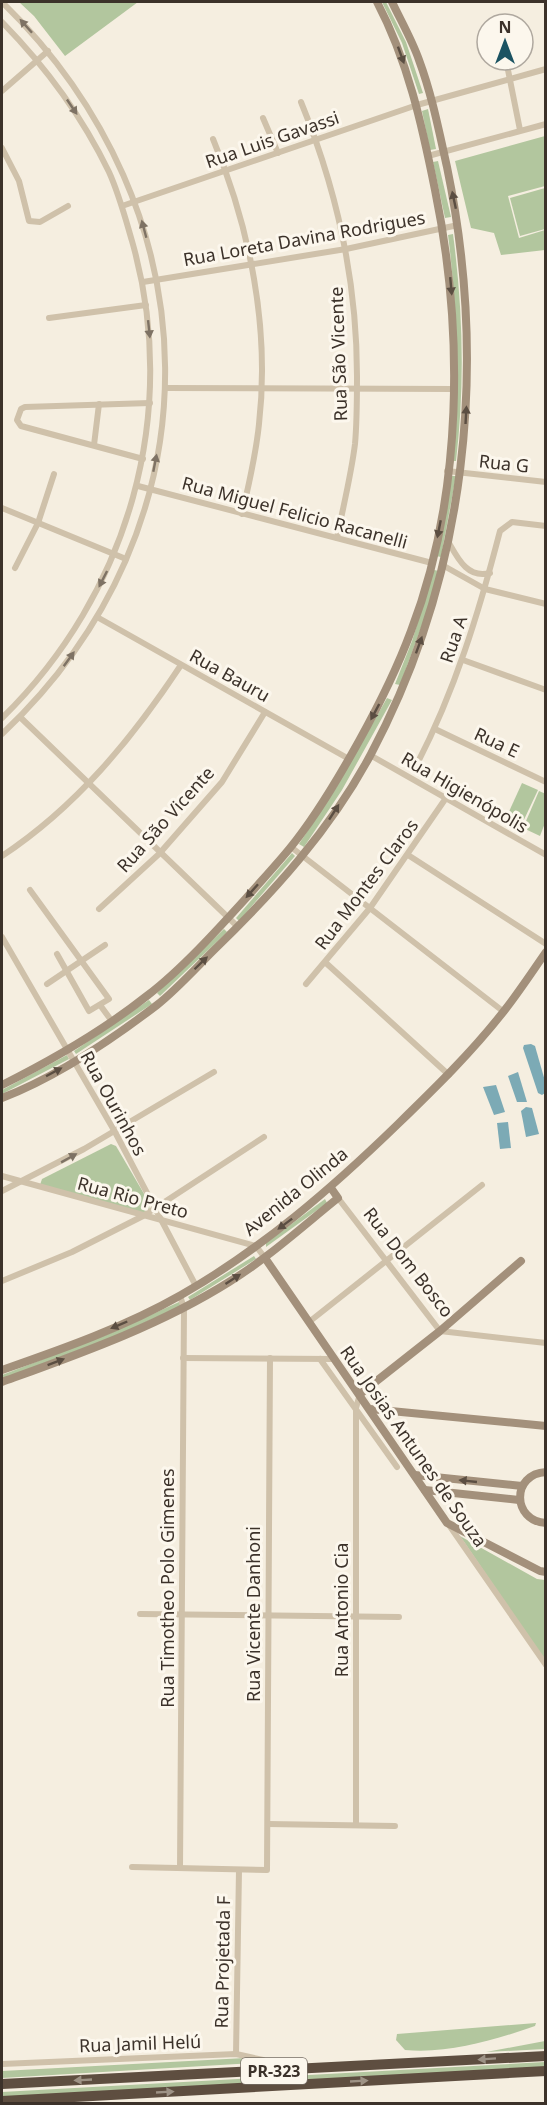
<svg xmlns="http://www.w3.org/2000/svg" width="547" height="2105" font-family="'Noto Sans',sans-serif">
<rect width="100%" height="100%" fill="#f5eee0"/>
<!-- green -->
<g fill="#b2c69e">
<polygon points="19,2 138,2 65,56 34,16"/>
<polygon points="382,2 386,2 406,42 423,93 419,94 402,43"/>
<polygon points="428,109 436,149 430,150 422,111"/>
<polygon points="545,136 545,186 508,196 519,238 545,230 545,250 501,255 494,233 471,228 455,161"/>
<polygon points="438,161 451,217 445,218 433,162"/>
<polygon points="545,188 545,229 520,236 510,198"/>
<path d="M 453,234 C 463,310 465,385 456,461 L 451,461 C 458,384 458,311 448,235 Z"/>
<polygon points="451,476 456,476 441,557 436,556"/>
<polygon points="434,570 439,571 429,606 400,685 395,684 412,641"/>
<polygon points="387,698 392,700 342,790 304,847 299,844 336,788"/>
<polygon points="522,783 538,790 521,826 506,818"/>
<polygon points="539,791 546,794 545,823 540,836 523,828"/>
<polygon points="292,853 295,856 239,921 236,918"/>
<polygon points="224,929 227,932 160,996 157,993"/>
<polygon points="149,1000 152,1004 76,1054 74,1051"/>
<polygon points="67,1055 69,1059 2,1094 2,1090"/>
<polygon points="111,1144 116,1146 150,1204 149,1210 142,1214 40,1185 42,1179"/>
<polygon points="325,1199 327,1203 266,1247 266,1243"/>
<polygon points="254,1256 256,1259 190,1300 188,1297"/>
<polygon points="179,1302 181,1306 113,1337 2,1379 2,1375 111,1333"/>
<polygon points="460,1536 537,1579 545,1580 545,1661"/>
<path d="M 536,2023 L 535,2026 C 495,2040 449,2054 405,2050 L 396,2040 L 397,2034 Z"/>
<polygon points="545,2041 545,2049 486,2052"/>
<polygon points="245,2058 255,2061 254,2063 2,2078 2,2071"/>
<polygon points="545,2062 545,2069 2,2098 2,2092"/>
</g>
<!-- water -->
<g fill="#7caab5">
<polygon points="531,1044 535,1046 545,1081 545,1093 542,1095 538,1093 523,1048 524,1045"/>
<polygon points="518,1072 527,1102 517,1102 508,1076"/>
<polygon points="496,1085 505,1112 494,1115 483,1087"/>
<polygon points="526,1107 532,1108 539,1134 526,1137 521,1111"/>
<polygon points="508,1122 511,1148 500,1149 497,1123"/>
</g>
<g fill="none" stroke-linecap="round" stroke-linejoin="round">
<!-- street -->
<g stroke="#cfc1aa" stroke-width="6">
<path d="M 2,22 C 45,66 82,116 109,172 C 119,194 125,217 132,241 C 181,412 129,594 2,718"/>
<polyline points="506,60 520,130"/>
<polyline points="2,91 48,51"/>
<path d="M 301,102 C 337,190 357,280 357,376 C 357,399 357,422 355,444 C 351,476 343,507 337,538"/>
<polyline points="263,118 278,153"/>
<path d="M 213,139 C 250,228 270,328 259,424 C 256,455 249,484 242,514"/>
<polyline points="2,148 19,181 29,221 40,222 68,206"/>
<polyline points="428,156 546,124"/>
<polyline points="122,206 417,105 546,69"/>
<polyline points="143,282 346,249 458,225"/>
<polyline points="49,318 146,305"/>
<polyline points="165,388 454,389"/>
<polyline points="94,445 99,404"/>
<polyline points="143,459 21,426 17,420 21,409 25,407 150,403"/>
<polyline points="447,471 546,482"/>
<polyline points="138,486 432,563"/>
<polyline points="2,508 126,559"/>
<path d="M 449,543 C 458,559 468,579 490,573"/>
<polyline points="444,566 485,589 546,604"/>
<polyline points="15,568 38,523 54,474"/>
<polyline points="97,617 349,759"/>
<polyline points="463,660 546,690"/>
<polyline points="20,717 238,927"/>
<polyline points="435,729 546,782"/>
<path d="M 2,734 C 223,526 216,211 2,2"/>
<polyline points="370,755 546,855"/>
<path d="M 416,766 C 455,691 479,612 500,531 L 512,522 L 546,526"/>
<polyline points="291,847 504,1012"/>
<polyline points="408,855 546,944"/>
<path d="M 2,856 C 76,807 132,739 181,665"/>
<polyline points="30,890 109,999 89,1011 57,954"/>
<polyline points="99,909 159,854 222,782 265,712"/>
<polyline points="2,937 115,1132 196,1286"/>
<polyline points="326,963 449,1075"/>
<polyline points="47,984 105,945"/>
<polyline points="306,984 370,908 446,798"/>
<polyline points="100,1005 111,1020"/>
<polyline points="2,1176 256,1246 265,1258"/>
<polyline points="2,1191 84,1149 214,1072"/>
<polyline points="338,1198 440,1331 546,1343"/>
<polyline points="2,1281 72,1252 143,1216 264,1137"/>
<polyline points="180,1296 184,1308 180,1868"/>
<polyline points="309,1322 482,1185"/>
<polyline points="183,1358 334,1359"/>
<polyline points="320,1359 397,1467"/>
<polyline points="449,1525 546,1665"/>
<polyline points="140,1614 399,1617"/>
<polyline points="268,1824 395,1826"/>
<polyline points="356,1825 356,1408 360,1394"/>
<polyline points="132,1867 267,1870 270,1358"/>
<polyline points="236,2054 239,1870"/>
<polyline points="2,2064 236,2054 263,2060 274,2070"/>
</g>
<!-- secondary -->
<g stroke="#a3907b" stroke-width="8">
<path d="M 2,1085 C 52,1060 104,1030 148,995 C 182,969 219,928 248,896 C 262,880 277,864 290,848 C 317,815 339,777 359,741 C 379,705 397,669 411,631 C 463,495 464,331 435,190 C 422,125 408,61 377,2"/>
<path d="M 2,1098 C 57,1077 110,1041 157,1005 C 177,989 195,969 213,951 C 274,892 331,829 371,754 C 467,573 488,366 447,167 C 439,131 432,95 419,60 C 412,40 401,21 392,2"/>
<polyline points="265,1258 447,1523 540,1571 546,1572"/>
<path d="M 2,1370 C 62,1349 125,1327 181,1295 C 262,1249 332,1188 398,1124 C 435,1088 472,1052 504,1011 C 519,992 532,972 546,952"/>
<path d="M 2,1382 C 79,1354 159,1326 229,1282 C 268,1258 302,1227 338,1198 L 331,1188"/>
<polyline points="360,1394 440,1331 521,1261"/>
<polyline points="370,1409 546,1426"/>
<path d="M 546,1472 C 511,1474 512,1521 546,1523"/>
<polyline points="415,1475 522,1486"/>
<polyline points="425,1490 519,1500"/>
</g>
<!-- highway -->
<g stroke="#5e4e40" stroke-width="10">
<polyline points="2,2084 546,2056"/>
<polyline points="2,2101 546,2071"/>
</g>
</g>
<!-- one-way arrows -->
<defs><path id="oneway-solid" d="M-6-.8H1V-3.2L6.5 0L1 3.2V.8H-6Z" transform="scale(1.5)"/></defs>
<g fill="#7e7264">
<use href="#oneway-solid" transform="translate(26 26) rotate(-132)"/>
<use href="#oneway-solid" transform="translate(72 107) rotate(56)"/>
<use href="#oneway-solid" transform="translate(144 229) rotate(-105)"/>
<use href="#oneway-solid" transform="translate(149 329) rotate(84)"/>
<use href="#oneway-solid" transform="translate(155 463) rotate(-79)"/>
<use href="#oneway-solid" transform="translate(103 579) rotate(117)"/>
<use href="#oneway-solid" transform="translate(69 659) rotate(-54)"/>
<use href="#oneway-solid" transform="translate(69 1158) rotate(-29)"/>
</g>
<g fill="#5b4e42">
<use href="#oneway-solid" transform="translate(401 55) rotate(70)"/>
<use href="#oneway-solid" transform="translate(454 200) rotate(-102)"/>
<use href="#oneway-solid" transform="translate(451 286) rotate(85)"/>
<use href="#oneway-solid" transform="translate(466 415) rotate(-87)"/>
<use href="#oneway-solid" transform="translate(439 529) rotate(101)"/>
<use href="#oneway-solid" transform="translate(419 645) rotate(-70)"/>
<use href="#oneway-solid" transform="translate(375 712) rotate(118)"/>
<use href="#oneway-solid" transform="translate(334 812) rotate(-57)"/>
<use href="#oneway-solid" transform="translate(252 891) rotate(132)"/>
<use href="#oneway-solid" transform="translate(201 963) rotate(-44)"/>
<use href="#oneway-solid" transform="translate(54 1072) rotate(-28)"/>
<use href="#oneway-solid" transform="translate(285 1224) rotate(143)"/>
<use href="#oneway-solid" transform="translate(233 1279) rotate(-33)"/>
<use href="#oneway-solid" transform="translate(119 1325) rotate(157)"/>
<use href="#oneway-solid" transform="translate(56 1362) rotate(-21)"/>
<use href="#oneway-solid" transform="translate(468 1481) rotate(-174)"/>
</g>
<g fill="#9d9285">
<use href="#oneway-solid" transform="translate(487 2059) rotate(176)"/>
<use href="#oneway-solid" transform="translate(83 2080) rotate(177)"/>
<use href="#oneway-solid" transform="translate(359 2081) rotate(-3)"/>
<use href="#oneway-solid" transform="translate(165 2092) rotate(-3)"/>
</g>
<g text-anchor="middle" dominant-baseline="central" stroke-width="6" stroke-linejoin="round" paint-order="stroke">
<!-- shield labels -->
<rect fill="#fcf7ed" stroke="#766d64" stroke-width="1.5" x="241" y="2058" width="66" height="26" rx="4.5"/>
<g font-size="16" font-weight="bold" fill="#3c322a">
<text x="274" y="2071">PR-323</text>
</g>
<!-- street labels -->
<g font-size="18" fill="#3c322a" stroke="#fcf7ed">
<text transform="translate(272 139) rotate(-19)">Rua Luis Gavassi</text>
<text transform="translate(304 238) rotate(-10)">Rua Loreta Davina Rodrigues</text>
<text transform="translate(338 354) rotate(-92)">Rua São Vicente</text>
<text transform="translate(504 463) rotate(6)">Rua G</text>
<text transform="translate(295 512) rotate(15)">Rua Miguel Felicio Racanelli</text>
<text transform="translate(453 639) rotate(-71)">Rua A</text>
<text transform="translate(230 675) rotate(29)">Rua Bauru</text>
<text transform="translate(497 742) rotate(25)">Rua E</text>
<text transform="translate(465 792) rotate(30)">Rua Higienópolis</text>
<text transform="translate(165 819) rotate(-48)">Rua São Vicente</text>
<text transform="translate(366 884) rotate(-53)">Rua Montes Claros</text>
<text transform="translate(114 1103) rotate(61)">Rua Ourinhos</text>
<text transform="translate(295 1191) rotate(-39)">Avenida Olinda</text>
<text transform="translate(133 1197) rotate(15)">Rua Rio Preto</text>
<text transform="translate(409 1262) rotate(52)">Rua Dom Bosco</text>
<text transform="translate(414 1446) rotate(55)">Rua Josias Antunes de Souza</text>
<text transform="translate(167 1588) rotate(-90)">Rua Timotheo Polo Gimenes</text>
<text transform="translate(341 1610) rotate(-90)">Rua Antonio Cia</text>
<text transform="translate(253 1614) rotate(-90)">Rua Vicente Danhoni</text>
<text transform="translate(222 1962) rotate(-89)">Rua Projetada F</text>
<text transform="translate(140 2043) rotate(-2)">Rua Jamil Helú</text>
</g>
</g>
<!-- border -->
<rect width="547" height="2105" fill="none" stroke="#3c322a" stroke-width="6"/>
<!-- north arrow -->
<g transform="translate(505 42)"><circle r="28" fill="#fcf7ed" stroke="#afa89f" stroke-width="1.5"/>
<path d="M0-4.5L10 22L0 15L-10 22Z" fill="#1b5362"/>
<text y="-9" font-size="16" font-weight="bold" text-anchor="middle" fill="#3c322a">N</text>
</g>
</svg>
